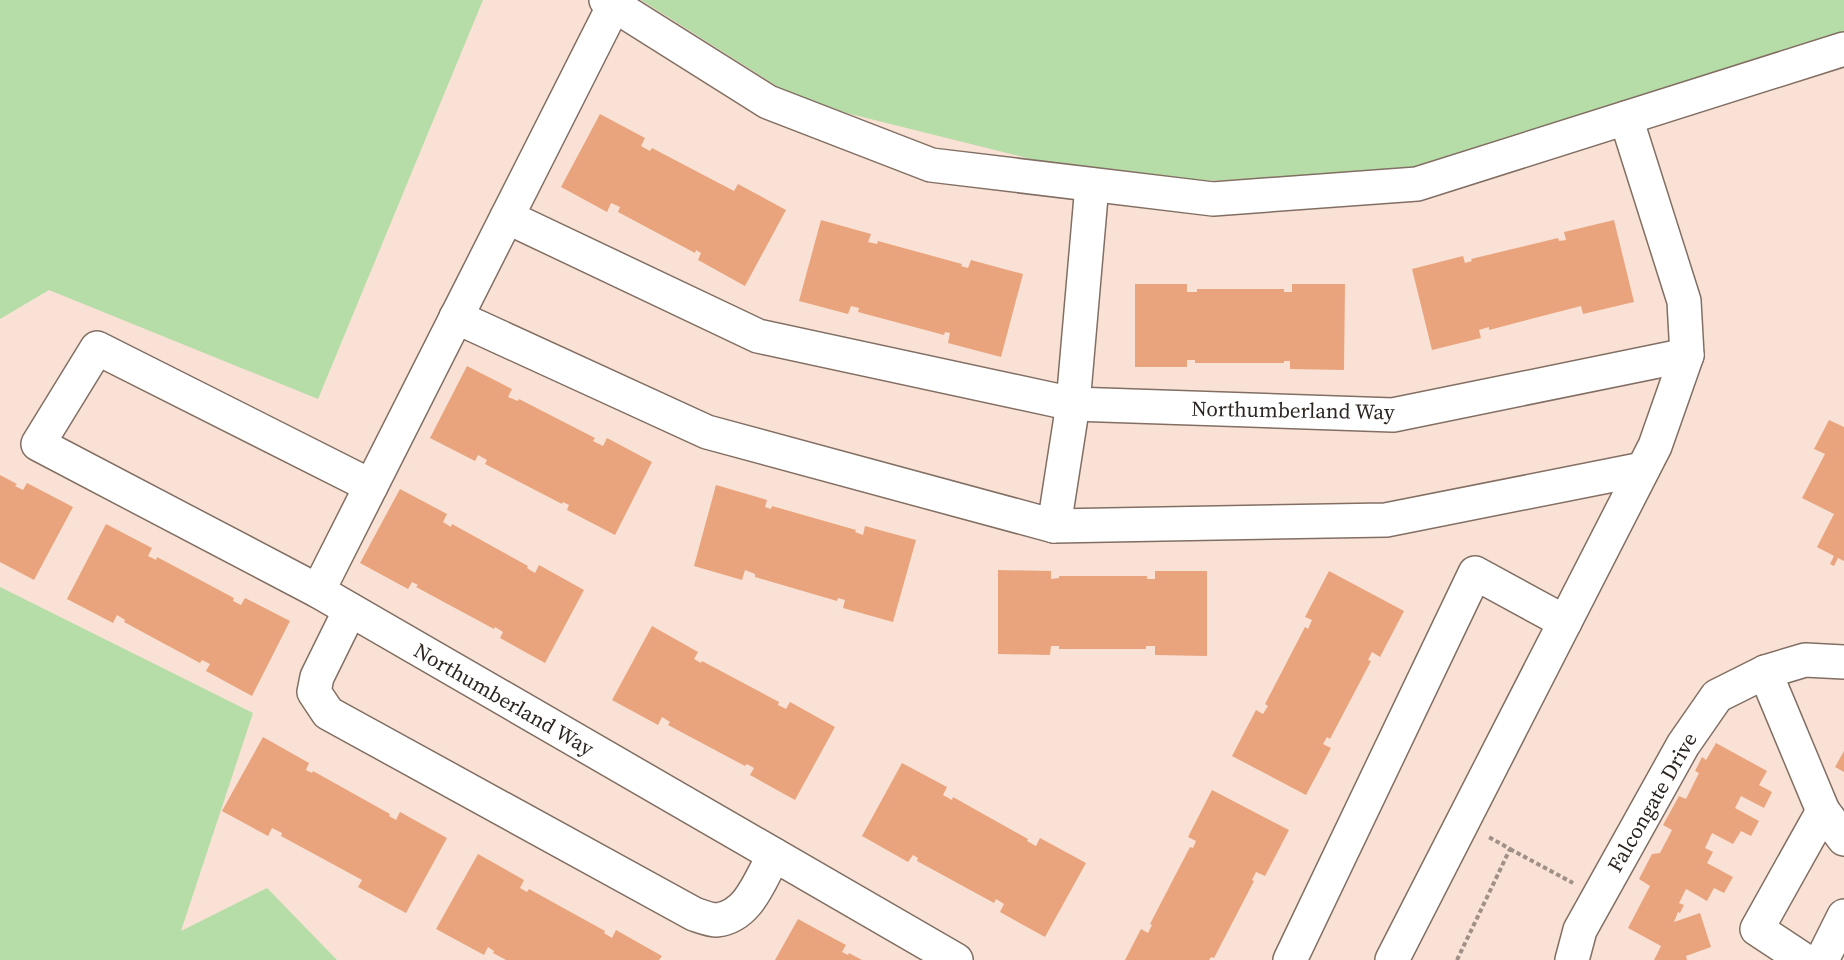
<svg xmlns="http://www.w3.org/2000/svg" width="1844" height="960" font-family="'Source Serif 4',serif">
<rect width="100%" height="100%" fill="#f9e2d5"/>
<!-- green -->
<g fill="#b6dca7">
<polygon points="0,0 483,0 318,399 49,290 0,319"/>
<polygon points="641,0 1844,0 1844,38 1394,173 1131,184 802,102"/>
<polygon points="0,587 253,713 181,931 267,888 337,960 0,960"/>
</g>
<!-- building -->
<g fill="#e9a47d">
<polygon points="600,114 645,138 641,146 650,151 652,148 734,191 738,184 786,210 745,286 698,260 701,253 696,250 695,253 618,212 620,207 611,203 607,212 561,187"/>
<polygon points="821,220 871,234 868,242 877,244 878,241 962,264 961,266 968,268 971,260 1023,274 1001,357 948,343 950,333 945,332 944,335 858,312 859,308 851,306 848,314 799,301"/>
<polygon points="1614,220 1634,302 1583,314 1581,306 1489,330 1489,327 1479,330 1481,338 1432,350 1412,269 1463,256 1465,263 1472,261 1471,259 1558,238 1559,241 1566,240 1564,232"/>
<polygon points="1135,284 1187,284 1187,292 1197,292 1197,289 1284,289 1284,292 1292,292 1292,284 1345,284 1344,370 1290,369 1290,361 1284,361 1284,363 1195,363 1195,360 1187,360 1187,367 1135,367"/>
<polygon points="467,366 512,389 508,397 518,401 519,399 595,438 593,441 603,446 607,438 652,462 615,535 567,510 569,505 563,502 562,504 485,464 487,460 478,455 475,461 430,438"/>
<polygon points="1829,420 1844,427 1844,561 1838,558 1834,566 1830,564 1834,556 1817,547 1834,514 1802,498 1825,454 1814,449"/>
<polygon points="0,475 17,484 15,486 23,490 27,483 73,507 34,580 0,562"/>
<polygon points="716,485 767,500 765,507 771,509 772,506 856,530 855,532 863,535 865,526 916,540 893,622 843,608 845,600 838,598 837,601 755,577 755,574 745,570 742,580 694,566"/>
<polygon points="400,489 447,514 443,522 451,527 452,524 528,566 527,568 535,573 539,565 584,590 545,663 500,638 503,632 495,627 494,629 416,587 418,585 412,582 408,589 360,563"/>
<polygon points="106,524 152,548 148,556 156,560 157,557 234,598 233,601 241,605 245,598 290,621 252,696 206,671 210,664 202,660 200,663 124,622 125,620 117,615 113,623 67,599"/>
<polygon points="998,570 1051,571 1051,579 1059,578 1059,576 1147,576 1147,579 1155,579 1155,571 1207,571 1207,656 1155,655 1155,646 1146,646 1146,649 1059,649 1059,646 1051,646 1050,655 998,654"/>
<polygon points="1329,571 1404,611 1380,657 1372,652 1368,660 1371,661 1330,739 1327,737 1323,744 1331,748 1306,795 1232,756 1256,710 1263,714 1268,706 1265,704 1305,627 1308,629 1312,620 1305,617"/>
<polygon points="652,626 698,652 694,659 701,663 702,661 779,702 778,705 786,709 790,702 835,727 795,800 750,775 754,768 747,764 745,766 668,725 670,722 662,717 658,725 612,700"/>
<polygon points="263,737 309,763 306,770 312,773 313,771 390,814 389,816 396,820 400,812 447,838 406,913 358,887 362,880 281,836 282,833 272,828 268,836 222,811"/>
<polygon points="1716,743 1767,771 1759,785 1772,792 1764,808 1741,796 1735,808 1759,821 1751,836 1741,831 1733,844 1712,833 1705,848 1713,852 1707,863 1733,877 1724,893 1714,888 1707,901 1686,889 1679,903 1684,905 1680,913 1678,912 1674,922 1700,913 1711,947 1686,956 1687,960 1654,960 1661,946 1628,928 1650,886 1639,879 1652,854 1660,853 1672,830 1663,825 1679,796 1686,799 1699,773 1695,771 1702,757 1706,760"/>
<polygon points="1844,751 1844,772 1835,767"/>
<polygon points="902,763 947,787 943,795 952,800 953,797 1028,839 1027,841 1036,846 1040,838 1086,863 1045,937 1000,912 1004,904 996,899 994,903 917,861 918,858 913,855 908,862 862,836"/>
<polygon points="1212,790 1289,830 1265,876 1256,872 1252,880 1254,881 1214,958 1211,957 1209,960 1125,960 1141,929 1148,933 1152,925 1150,924 1190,847 1193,848 1196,841 1188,837"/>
<polygon points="478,854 524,880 520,888 527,892 529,889 605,931 604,933 612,938 616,930 662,956 659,960 506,960 493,953 494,951 488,947 484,955 436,929"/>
<polygon points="798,919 846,945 842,952 848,955 849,953 862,960 775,960"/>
</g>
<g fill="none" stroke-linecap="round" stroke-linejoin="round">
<defs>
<g id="minor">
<polyline points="606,0 768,102 931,165 1213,199 1417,184 1844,49"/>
<polyline points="614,5 318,591 956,960"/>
<polyline points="507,217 758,336 1073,404 1393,415 1687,355"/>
<polyline points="456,317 707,432 1054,526 1386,520 1643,469"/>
<polyline points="1054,526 1073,404 1092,185"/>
<polyline points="318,591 38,444 97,348 371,486"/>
<path d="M 350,610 L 317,677 L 314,692 L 328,713 L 694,914 C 700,916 710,920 717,920 C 749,916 760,880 774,855"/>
<polyline points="1765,672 1823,811 1844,839"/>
<polyline points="1290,960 1475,573 1565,622"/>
<polyline points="1392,960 1655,446 1687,355 1684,301 1626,118"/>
<polyline points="1572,960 1580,930 1683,745 1717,696 1765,672 1805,660 1844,662"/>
<polyline points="1804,960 1757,929 1823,811"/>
<polyline points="1822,960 1844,916"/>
</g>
</defs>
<!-- minor casing -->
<use href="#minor" stroke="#826e63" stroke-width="36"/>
<!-- path -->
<g stroke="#a08f86" stroke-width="4" stroke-dasharray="4.5 3" stroke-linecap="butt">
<polyline points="1510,849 1573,883"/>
<polyline points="1457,960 1510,849 1487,836"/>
</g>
<!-- minor -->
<use href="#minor" stroke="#fff" stroke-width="33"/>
</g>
<g text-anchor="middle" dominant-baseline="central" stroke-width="5" stroke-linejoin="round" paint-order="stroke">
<!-- street labels -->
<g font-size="21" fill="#2d2520" stroke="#fff">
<text transform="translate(1293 410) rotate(1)">Northumberland Way</text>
<text transform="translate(504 699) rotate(30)">Northumberland Way</text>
<text transform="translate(1652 802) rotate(-60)">Falcongate Drive</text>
</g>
</g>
</svg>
